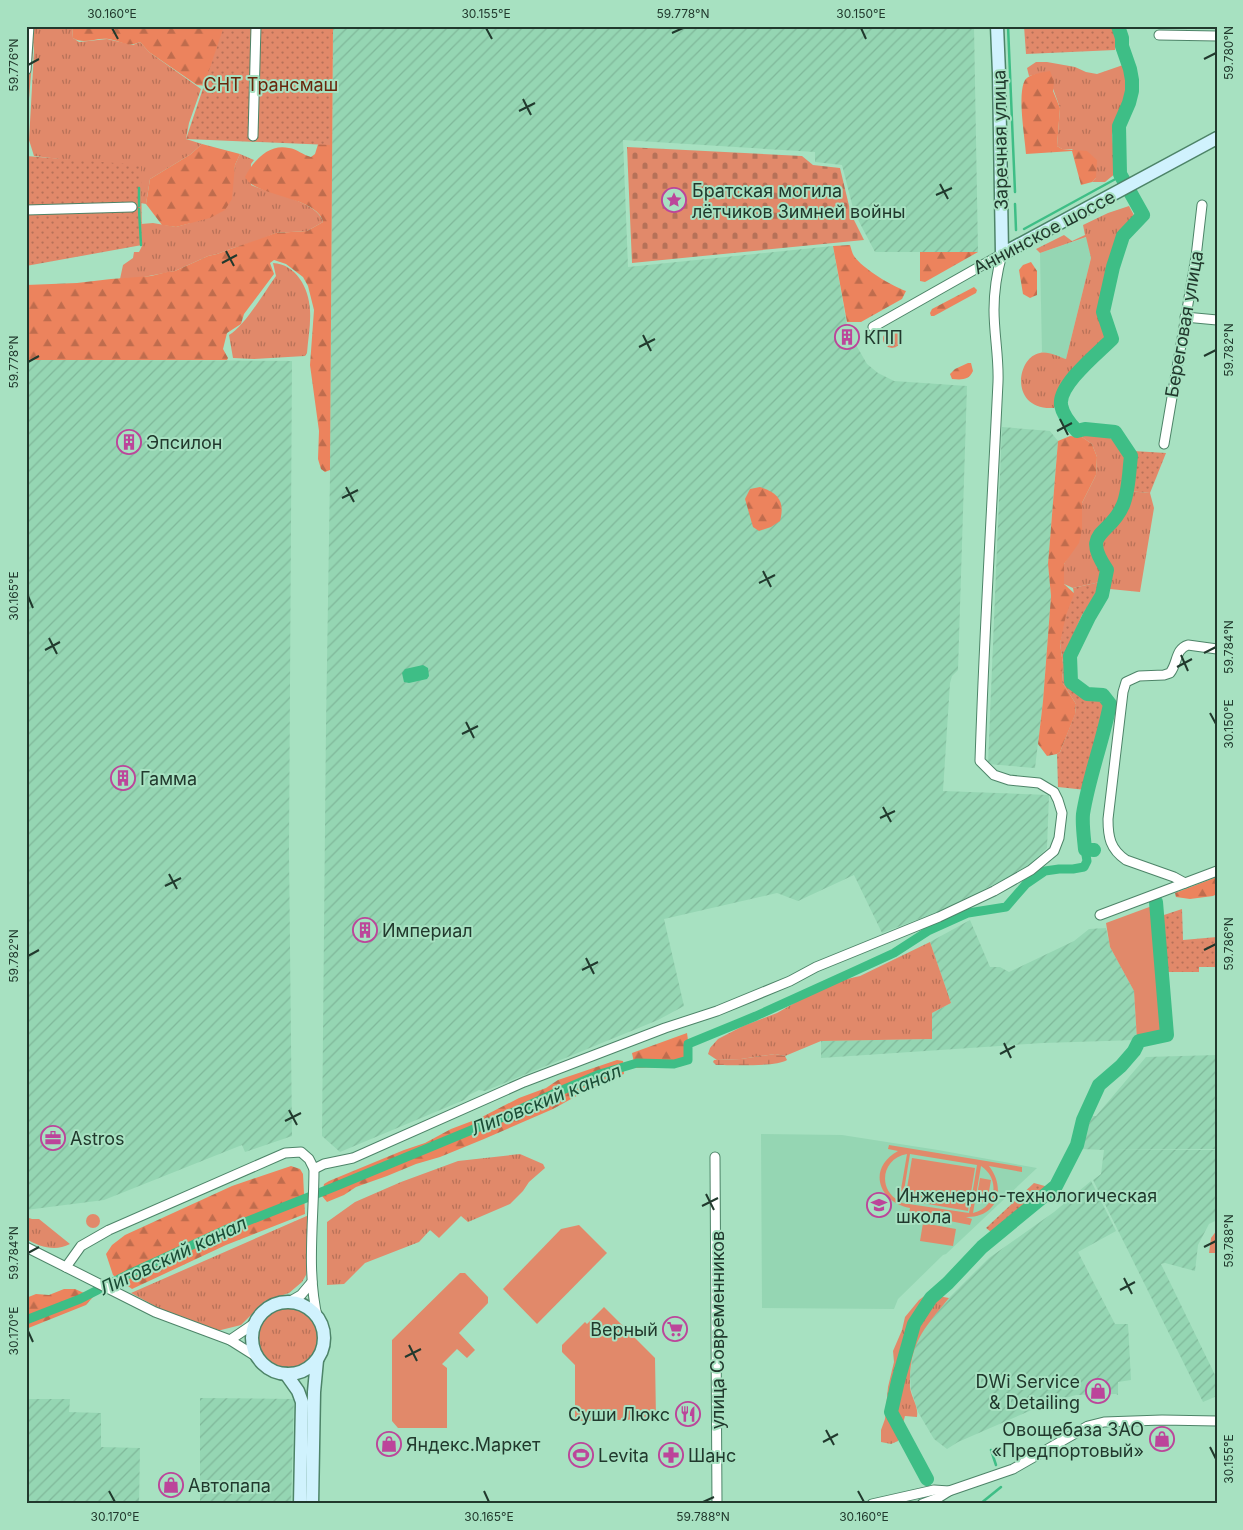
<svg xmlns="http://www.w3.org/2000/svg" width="1243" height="1530" font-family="Inter,sans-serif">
<defs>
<pattern id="industrial-furrows" width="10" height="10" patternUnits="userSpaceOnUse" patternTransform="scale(1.25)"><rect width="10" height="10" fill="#95d6b3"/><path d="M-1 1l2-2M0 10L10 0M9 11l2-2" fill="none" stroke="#80b89a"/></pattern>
<pattern id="grass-tufts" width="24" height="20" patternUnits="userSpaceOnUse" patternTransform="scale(1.25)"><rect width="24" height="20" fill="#e1896a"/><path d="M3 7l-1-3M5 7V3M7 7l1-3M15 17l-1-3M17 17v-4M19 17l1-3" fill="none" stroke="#b67158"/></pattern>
<pattern id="forest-firs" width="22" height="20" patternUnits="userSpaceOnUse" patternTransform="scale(1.25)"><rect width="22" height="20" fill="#ec835d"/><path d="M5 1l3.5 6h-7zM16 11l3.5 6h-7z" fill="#bf6c4d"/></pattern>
<pattern id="wetland-marsh" width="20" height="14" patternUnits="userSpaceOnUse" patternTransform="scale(1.25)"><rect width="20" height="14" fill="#e1896a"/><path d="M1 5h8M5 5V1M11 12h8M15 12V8" fill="none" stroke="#b67158"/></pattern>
<pattern id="cemetery-stones" width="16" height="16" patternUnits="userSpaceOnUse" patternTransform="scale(1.25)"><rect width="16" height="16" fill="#e1896a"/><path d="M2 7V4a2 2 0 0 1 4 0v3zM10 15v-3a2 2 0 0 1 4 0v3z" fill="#b67158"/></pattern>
<pattern id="garden-dots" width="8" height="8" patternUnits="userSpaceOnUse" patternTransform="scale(1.25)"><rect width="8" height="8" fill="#e1896a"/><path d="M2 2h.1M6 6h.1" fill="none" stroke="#b67158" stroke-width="1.8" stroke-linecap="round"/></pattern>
</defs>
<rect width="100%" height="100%" fill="#a7e1c1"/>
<!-- built -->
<g fill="#95d6b3">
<polygon points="1087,237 1091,258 1066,359 1042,352 1040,253"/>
<polygon points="761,1134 842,1135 938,1150 1037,1168 946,1254 943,1255 898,1299 894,1309 762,1308"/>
</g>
<!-- industrial -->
<g fill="url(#industrial-furrows)">
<polygon points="333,26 974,26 978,252 875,252 854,212 842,165 815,162 815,152 623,140 628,267 833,246 848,331 867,364 878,373 894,381 967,386 958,670 952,676 950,683 943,791 1049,795 1047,848 1027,868 940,911 882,933 854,875 798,901 777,893 664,919 684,1006 658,1020 485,1091 479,1090 469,1095 464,1100 340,1152 322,1136 326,726 330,475"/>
<polygon points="26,360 292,361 289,851 292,1136 245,1152 242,1145 104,1200 26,1210"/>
<polygon points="1002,427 1050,431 1058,441 1048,564 1051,596 1043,701 1035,768 988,764"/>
<polygon points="970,920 990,967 1000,967 1009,972 1074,941 1089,929 1106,928 1110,947 1134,991 1137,1040 1043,1043 821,1058 821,1041 932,1039 932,1013 951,1003 930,942"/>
<polygon points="1217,1055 1217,1149 1104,1149 1217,1150 1217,1220 1209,1224 1198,1245 1195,1271 1165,1263 1161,1264 1217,1379 1217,1396 1203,1402 1093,1180 1101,1174 1104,1150 1082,1149 1091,1116 1096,1116 1146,1057"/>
<polygon points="1091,1181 1116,1231 1078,1252 1115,1324 1128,1324 1131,1380 1118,1382 1118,1395 1116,1394 1076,1395 1048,1403 958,1442 947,1449 934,1439 918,1412 911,1390 910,1375 914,1345 924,1328 949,1298 989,1258 1054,1212"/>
<polygon points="200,1398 294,1399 291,1504 200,1504"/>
<polygon points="26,1399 70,1399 69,1412 101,1413 101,1447 140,1448 139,1504 26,1504"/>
</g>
<!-- grass -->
<g fill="url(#grass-tufts)">
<polygon points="33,26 72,26 73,38 79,42 107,39 133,45 140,42 149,52 201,89 189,123 186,139 202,144 191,154 150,179 146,204 135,202 77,161 34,156 29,140 34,52"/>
<polygon points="1036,62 1047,62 1075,67 1086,72 1097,74 1123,65 1127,81 1127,90 1112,135 1116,173 1105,182 1092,182 1096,178 1072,149 1062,149 1057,146 1060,108 1047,72 1029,76 1027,68"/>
<path d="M 240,154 L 254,160 L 251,164 L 251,185 C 269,193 318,201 323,222 L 307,231 L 275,233 L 260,240 L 233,248 L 217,254 L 208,256 L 175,271 L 138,278 L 120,279 L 123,265 L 133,258 L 134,252 L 139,252 L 142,246 L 141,224 L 153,223 L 176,227 L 190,223 L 233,178 L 235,165 Z"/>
<path d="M 1129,206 L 1136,219 L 1118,237 L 1101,301 L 1101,315 L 1109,339 L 1064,384 L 1058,403 L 1054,408 C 1009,411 1016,357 1040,353 C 1048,351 1059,357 1066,359 L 1091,258 L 1086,237 L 1040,253 L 1036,249 L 1064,235 L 1072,241 L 1085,235 L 1083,225 L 1108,213 Z"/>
<path d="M 273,263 C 296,264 309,288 310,310 C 311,324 308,339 307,353 L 305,356 L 254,359 L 233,358 L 229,335 C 244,327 265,291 276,276 Z"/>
<circle cx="892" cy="339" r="9"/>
<path d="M 1096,432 C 1111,437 1118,442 1127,453 C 1126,466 1123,501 1117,512 C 1110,523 1095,528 1091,541 C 1088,552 1100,564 1103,574 L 1100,582 L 1073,588 L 1064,584 L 1064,564 L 1068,557 L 1081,513 L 1082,503 L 1096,475 L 1097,457 L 1092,444 L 1082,437 L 1084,433 Z"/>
<path d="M 1128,491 L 1150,493 L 1154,508 L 1140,592 L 1110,589 L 1107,595 L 1104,592 C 1105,587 1107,585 1109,580 C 1114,569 1105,562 1099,554 L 1100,540 C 1115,522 1125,516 1128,491 Z"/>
<polygon points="930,942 951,1003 932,1013 932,1039 821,1041 785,1056 775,1054 741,1059 717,1060 708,1054 710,1048 718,1039 743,1026 777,1013 812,993 847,979 860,976"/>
<polygon points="520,1154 543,1164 545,1168 529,1182 523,1191 510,1204 468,1222 461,1216 439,1238 430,1230 419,1242 365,1263 344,1284 327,1285 327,1222 355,1202 401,1182 458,1161"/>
<circle cx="93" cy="1221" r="7"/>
<polygon points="309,1215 308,1263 306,1275 302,1282 289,1293 265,1301 241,1325 217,1331 166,1312 131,1293"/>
<path d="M 26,1217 L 32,1219 L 39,1219 L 70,1244 C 55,1252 40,1247 26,1239 Z"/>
<polygon points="1217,1230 1217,1273 1215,1274 1216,1253 1209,1253 1211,1238"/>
<path d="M 927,1294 L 949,1298 C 923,1330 909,1343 910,1387 C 911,1397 919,1407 917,1417 L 905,1416 L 898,1441 L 891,1444 L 881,1442 L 881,1430 L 885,1419 L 888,1387 L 894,1362 L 893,1351 L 902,1330 L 905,1317 L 919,1300 Z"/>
<circle cx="288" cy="1338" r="30"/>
</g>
<!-- forest -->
<g fill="url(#forest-firs)">
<path d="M 72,26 L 244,26 L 229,88 L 197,85 L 149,52 L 140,42 C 128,48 121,41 109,39 C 96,37 84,45 73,38 Z"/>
<path d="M 319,26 L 333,26 L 330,467 L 330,470 L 325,472 L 321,469 L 318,459 L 319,431 L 310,365 L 314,310 L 308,286 L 303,277 L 286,264 L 274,260 L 270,263 L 274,274 L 244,314 L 241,324 L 227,333 L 223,349 L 228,358 L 227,360 L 26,360 L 26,285 L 77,283 L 111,279 L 151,276 L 167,272 L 175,271 L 208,256 L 217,254 L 233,248 L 260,239 L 275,233 L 307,231 L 323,222 C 318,196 254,197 245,177 C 253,161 269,143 289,148 C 297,149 303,155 311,157 L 315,154 L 319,141 Z"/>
<path d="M 1050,71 L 1054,81 L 1053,91 L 1060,108 L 1057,146 L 1062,149 L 1087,151 L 1097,160 L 1096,178 L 1092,182 L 1081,185 L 1072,151 L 1026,154 C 1025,138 1017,94 1025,80 C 1029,74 1043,72 1050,71 Z"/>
<polygon points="202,144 240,154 235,165 232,199 225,210 210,218 176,227 162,225 146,204 150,179 191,154"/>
<path d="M 850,245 C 851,248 852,253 854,256 C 863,269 892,286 906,291 L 902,299 L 861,322 L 847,322 L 833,246 Z"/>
<polygon points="920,252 978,252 925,282 920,281"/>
<polygon points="1031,262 1037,271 1037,295 1030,298 1023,294 1019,270 1023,265"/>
<polygon points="974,287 977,290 976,293 934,316 931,316 930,313 932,309"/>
<path d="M 968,363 L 971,363 L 973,371 C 969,380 962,380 952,379 L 950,374 L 955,369 Z"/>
<polygon points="1070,436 1082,437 1092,444 1097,457 1096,475 1082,503 1082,529 1079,543 1064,564 1064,584 1075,594 1060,643 1063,665 1062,682 1076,704 1075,715 1060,752 1057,754 1047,756 1038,744 1043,701 1051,596 1048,564 1058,441"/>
<path d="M 760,487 C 779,493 785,502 780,521 L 771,527 L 759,531 L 753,527 L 745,499 L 750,489 Z"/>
<polygon points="1217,877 1217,894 1213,896 1190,899 1176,897 1175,893"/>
<polygon points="687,1033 690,1055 683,1066 635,1068 632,1053"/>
<polygon points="617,1060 623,1061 624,1074 600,1083 553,1109 484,1139 440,1157 416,1164 387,1176 356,1187 344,1195 327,1202 322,1196 324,1184 329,1181 404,1150 425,1143 451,1129 480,1118 519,1098 546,1088 558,1080"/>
<polygon points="291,1166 300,1169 303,1174 305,1214 226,1245 132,1289 113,1275 106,1254 112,1245 125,1235 232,1186"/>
<polygon points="64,1289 75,1289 93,1297 86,1305 26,1329 26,1298 36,1294 49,1295"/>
</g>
<!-- wetland -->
<path fill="url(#wetland-marsh)" d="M 775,1054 L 785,1056 L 787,1060 C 777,1067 731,1065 716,1065 L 713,1062 L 714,1060 L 741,1059 Z"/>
<!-- cemetery -->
<polygon fill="url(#cemetery-stones)" points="627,147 802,156 813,165 840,168 851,214 864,240 632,263"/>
<!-- park -->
<g fill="#e1896a" fill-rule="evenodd">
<polygon points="1152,906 1163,1033 1137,1040 1134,991 1110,947 1106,923"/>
<path d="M 889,1145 L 1022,1167 L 1022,1172 L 989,1166 C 1007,1189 997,1218 966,1217 L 972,1219 L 970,1225 L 909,1213 L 910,1208 C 878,1202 867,1168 898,1151 L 888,1149 ZM 907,1154 L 899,1201 C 877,1189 882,1158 907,1154 ZM 910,1154 L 977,1165 L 969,1213 L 902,1203 ZM 981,1166 C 1001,1179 996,1208 973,1213 Z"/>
<polygon points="912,1158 975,1168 968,1211 905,1200"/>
<polygon points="980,1178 991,1180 987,1203 976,1201"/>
<polygon points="923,1223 956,1229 953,1246 920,1241"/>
<polygon points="579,1225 607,1253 537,1324 503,1289 561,1229"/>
<polygon points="460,1273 465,1273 488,1297 488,1303 459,1333 475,1350 467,1358 457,1349 442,1364 447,1368 447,1428 398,1428 392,1421 392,1340"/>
<polygon points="604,1307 655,1358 656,1419 575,1421 575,1365 562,1352 562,1345 585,1322 587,1324"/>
</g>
<!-- garden -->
<g fill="url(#garden-dots)">
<polygon points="26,26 35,26 26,135"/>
<polygon points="224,26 330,26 330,145 186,139"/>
<polygon points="1024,26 1114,26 1116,34 1115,50 1026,54"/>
<polygon points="26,156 141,165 142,245 26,266"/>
<polygon points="1133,451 1166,453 1150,493 1128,491"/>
<path d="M 1100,582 L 1095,595 L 1082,615 L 1066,651 L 1066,681 L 1074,692 L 1102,702 C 1113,716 1099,737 1095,751 C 1091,764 1089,777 1086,790 L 1058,787 L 1057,754 L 1060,752 L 1075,714 L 1076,704 L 1062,682 L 1063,665 L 1060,643 L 1066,615 L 1074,594 L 1073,588 Z"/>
<polygon points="1182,909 1183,940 1217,937 1216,967 1199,967 1199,972 1162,972 1158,917"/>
<polygon points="1034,1183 1052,1188 995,1235 986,1228"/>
</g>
<!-- water -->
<polygon fill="#3ebe86" points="423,665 428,668 429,676 427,679 409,683 404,682 402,673 405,669"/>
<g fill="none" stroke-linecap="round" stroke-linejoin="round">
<!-- stream -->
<g stroke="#3ebe86" stroke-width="2.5">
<polyline points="1008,26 1015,192"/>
<polyline points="139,188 139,206"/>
<polyline points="1015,204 1016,230"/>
<polyline points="139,209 141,245"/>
<polyline points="1024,229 1121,176"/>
<polyline points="991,1450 996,1465"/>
<polyline points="980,1504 1001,1487"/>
</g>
<!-- canal -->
<polyline stroke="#3ebe86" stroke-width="9" points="26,1320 80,1299 131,1273 225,1230 334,1187 503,1117 553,1094 600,1074 637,1063 674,1064 688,1060 688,1044 756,1016 857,970 894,953 928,931 968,913 1006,907 1026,884 1045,871 1059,869 1073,869 1084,867 1087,861 1085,849"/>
<!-- river -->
<g stroke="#3ebe86" stroke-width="14">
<path d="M 1094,850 L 1085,849 C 1084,838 1082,825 1083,814 C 1089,776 1103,741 1110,704 L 1103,695 L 1087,694 L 1071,682 L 1070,656 L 1089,617 L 1102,595 L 1107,570 C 1080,530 1110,537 1123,505 C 1129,491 1129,471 1131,456 L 1115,432 L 1085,429 L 1077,431 C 1070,424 1063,416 1061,405 C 1058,385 1098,353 1112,339 L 1103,312 L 1113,267 L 1123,236 L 1143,215 L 1120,174 L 1119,126 L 1129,103 L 1132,91 L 1132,80 L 1130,69 L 1122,46 L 1122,38 L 1118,26"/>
<polyline points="927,1479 891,1412 898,1381 914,1324 931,1298 948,1283 982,1247 1056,1186 1077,1145 1083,1120 1099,1085 1121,1066 1134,1051 1139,1041 1167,1035 1156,902"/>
</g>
<defs>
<g id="street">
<polyline points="1159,35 1217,36"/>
<polyline points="26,70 29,26"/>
<polyline points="253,136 256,26"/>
<polyline points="26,210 132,207"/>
<polyline points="1185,317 1217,320"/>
<polyline points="873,327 1002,254"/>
<polyline points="1164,444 1196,257 1202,205"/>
<path d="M 1185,883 L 1174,877 L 1126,860 C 1110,849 1108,837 1108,819 L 1123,692 L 1126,682 L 1139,676 L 1164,675 L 1170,673 C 1178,663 1175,649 1188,645 L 1217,649"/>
<polyline points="1100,915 1217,871"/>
<polyline points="715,1157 717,1504"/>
<path d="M 314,1169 L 324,1164 L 353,1158 L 524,1082 L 665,1028 L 717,1011 L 790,981 L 816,967 L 939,917 L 994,891 L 1031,870 L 1054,851 L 1059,838 L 1062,813 L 1058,800 L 1054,792 L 1039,783 L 1009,780 L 994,775 L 980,761 C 984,635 992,508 998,382 C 999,358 994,334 994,310 C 994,291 997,272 1002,254"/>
<polyline points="26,1247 155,1312 230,1340 257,1357"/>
<path d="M 66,1267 L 81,1246 L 109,1230 L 285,1153 L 301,1152 L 309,1159 L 314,1169 C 314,1218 306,1273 318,1320"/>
<polyline points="289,1302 301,1295 312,1282"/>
<polyline points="230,1340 255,1323"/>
<polyline points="872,1504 934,1490 949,1491"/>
<polyline points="922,1504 938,1498 949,1491 1013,1469 1088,1426 1104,1422 1162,1420 1217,1421"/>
</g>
<g id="secondary">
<polyline points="997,26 999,73 1002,254 1217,138"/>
<circle cx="288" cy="1338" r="36"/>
<polyline points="286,1374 298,1391 302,1402 300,1504"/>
<polyline points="312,1504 314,1392 317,1360"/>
</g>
</defs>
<!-- street casing -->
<use href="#street" stroke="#4d8468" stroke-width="11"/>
<!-- secondary casing -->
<use href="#secondary" stroke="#4d8468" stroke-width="15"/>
<!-- street -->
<use href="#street" stroke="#fff" stroke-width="9"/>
<!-- secondary -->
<use href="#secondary" stroke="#d0f2fd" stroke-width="12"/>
</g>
<!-- ticks -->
<path fill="none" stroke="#21392d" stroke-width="2" d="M 112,28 L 118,39M 486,28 L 492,39M 861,28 L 866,39M 672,33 L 683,28M 1204,59 L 1216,53M 28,65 L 39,59M 523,99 L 531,115M 519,111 L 535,103M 940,184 L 948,199M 936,195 L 952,188M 226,251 L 234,266M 222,263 L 237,255M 643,335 L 651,351M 639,347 L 655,339M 1204,356 L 1216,350M 28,362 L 39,356M 1060,419 L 1068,435M 1057,431 L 1072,423M 346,487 L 354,502M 342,498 L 358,490M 763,571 L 771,587M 759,583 L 775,575M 28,596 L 33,608M 49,638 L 57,654M 45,650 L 60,642M 1204,653 L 1216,647M 1181,655 L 1188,671M 1177,667 L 1192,659M 1210,713 L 1216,724M 466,722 L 474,738M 462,734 L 478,726M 883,807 L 891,822M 880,818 L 895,811M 169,874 L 177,889M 165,886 L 181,878M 1204,950 L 1216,944M 28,956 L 39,950M 586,958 L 594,974M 582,970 L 598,962M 1004,1043 L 1011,1058M 1000,1054 L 1015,1046M 289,1110 L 297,1125M 285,1121 L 301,1113M 706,1194 L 714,1210M 702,1206 L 718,1198M 1204,1247 L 1216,1241M 28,1253 L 39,1247M 1124,1278 L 1132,1294M 1120,1290 L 1135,1282M 28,1331 L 33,1342M 409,1345 L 417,1361M 405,1357 L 421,1349M 826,1430 L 834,1445M 823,1442 L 838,1434M 1210,1447 L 1216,1459M 109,1491 L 115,1502M 484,1491 L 489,1502M 858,1491 L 864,1502M 703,1502 L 714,1497"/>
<!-- icons -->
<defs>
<symbol id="sight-ring" viewBox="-11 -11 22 22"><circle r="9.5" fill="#a7e1c1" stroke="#bc459a" stroke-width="1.5"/><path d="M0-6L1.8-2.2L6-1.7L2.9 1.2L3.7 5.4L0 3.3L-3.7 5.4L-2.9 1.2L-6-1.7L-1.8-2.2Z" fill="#bc459a"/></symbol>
<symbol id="building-ring" viewBox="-11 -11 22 22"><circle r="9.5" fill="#a7e1c1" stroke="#bc459a" stroke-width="1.5"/><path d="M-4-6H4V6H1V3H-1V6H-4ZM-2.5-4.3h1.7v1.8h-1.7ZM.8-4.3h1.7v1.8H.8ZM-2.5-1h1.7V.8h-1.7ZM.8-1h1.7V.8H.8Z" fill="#bc459a"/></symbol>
<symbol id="office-ring" viewBox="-11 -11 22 22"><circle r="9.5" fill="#a7e1c1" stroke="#bc459a" stroke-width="1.5"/><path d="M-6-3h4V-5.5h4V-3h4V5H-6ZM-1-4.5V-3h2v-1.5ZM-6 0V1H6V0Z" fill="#bc459a"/></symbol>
<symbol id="school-ring" viewBox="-11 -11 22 22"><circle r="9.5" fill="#a7e1c1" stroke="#bc459a" stroke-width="1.5"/><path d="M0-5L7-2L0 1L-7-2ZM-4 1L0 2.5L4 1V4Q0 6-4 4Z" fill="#bc459a"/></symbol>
<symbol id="supermarket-ring" viewBox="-11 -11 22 22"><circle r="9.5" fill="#a7e1c1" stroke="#bc459a" stroke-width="1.5"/><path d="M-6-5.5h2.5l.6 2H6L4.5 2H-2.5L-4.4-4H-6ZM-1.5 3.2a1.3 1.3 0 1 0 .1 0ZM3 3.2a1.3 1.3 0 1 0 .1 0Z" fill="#bc459a"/></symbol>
<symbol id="shop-ring" viewBox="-11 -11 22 22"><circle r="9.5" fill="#a7e1c1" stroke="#bc459a" stroke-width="1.5"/><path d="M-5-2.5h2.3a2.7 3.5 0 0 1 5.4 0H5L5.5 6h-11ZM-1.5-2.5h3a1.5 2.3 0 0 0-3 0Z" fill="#bc459a"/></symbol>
<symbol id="restaurant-ring" viewBox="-11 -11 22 22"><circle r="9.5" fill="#a7e1c1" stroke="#bc459a" stroke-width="1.5"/><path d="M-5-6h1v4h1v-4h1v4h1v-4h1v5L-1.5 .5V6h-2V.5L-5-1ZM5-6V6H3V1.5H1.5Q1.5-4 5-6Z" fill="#bc459a"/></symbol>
<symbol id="stadium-ring" viewBox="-11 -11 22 22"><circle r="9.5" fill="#a7e1c1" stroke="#bc459a" stroke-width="1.5"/><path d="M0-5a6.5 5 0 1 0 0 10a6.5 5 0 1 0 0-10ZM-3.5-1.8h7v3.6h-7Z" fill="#bc459a"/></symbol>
<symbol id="pharmacy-ring" viewBox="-11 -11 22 22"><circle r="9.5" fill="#a7e1c1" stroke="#bc459a" stroke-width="1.5"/><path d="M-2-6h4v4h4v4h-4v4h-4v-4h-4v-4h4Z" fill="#bc459a"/></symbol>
</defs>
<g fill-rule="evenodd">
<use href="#sight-ring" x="660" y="186" width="28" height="28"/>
<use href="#building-ring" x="833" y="323" width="28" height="28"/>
<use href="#building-ring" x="115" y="428" width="28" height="28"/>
<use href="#building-ring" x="109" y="764" width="28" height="28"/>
<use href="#building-ring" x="351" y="916" width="28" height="28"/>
<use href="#office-ring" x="39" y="1124" width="28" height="28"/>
<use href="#school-ring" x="865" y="1191" width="28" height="28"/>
<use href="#supermarket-ring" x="661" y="1315" width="28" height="28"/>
<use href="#shop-ring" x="1084" y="1377" width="28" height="28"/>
<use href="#restaurant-ring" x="674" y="1400" width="28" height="28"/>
<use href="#shop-ring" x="1148" y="1425" width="28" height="28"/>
<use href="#shop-ring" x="375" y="1430" width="28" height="28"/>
<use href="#stadium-ring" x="567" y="1441" width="28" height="28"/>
<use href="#pharmacy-ring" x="657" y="1441" width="28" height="28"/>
<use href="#shop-ring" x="157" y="1471" width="28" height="28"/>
</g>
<g text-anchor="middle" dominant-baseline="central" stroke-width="4" stroke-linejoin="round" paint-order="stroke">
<!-- park labels -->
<g font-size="18" fill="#68260b" stroke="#a7e1c1">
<text x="271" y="84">СНТ Трансмаш</text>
</g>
<!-- street labels -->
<g font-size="18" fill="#21392d" stroke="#a7e1c1">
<text transform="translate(1000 140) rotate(-91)">Заречная улица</text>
<text transform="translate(1044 232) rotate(-28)">Аннинское шоссе</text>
<text transform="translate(1184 324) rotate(-80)">Береговая улица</text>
<text transform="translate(717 1330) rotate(-90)">улица Современников</text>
</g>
<!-- poi labels -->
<g font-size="18" fill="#21392d" stroke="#a7e1c1" text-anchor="start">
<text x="692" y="190">Братская могила<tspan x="692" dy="21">лётчиков Зимней войны</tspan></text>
<text x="864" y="337">КПП</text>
<text x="146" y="442">Эпсилон</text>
<text x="140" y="778">Гамма</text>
<text x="382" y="930">Империал</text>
<text x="70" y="1138">Astros</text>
<text x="896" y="1195">Инженерно-технологическая<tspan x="896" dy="21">школа</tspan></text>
<text x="658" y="1329" text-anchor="end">Верный</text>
<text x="1080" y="1381" text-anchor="end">DWi Service<tspan x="1080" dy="21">&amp; Detailing</tspan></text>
<text x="670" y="1414" text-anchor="end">Суши Люкс</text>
<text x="1144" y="1429" text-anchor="end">Овощебаза ЗАО<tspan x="1144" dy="21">«Предпортовый»</tspan></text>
<text x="406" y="1444">Яндекс.Маркет</text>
<text x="598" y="1455">Levita</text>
<text x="688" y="1455">Шанс</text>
<text x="188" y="1485">Автопапа</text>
</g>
<!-- water labels -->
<g font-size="19" font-style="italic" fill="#1b4d36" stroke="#a7e1c1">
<text transform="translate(546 1100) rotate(-22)">Лиговский канал</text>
<text transform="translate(173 1256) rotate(-25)">Лиговский канал</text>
</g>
</g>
<!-- border -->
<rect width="1243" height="1530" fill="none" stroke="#a7e1c1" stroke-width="55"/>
<rect x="28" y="28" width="1188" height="1474" fill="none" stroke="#21392d" stroke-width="2"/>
<g font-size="12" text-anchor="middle" fill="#21392d">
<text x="112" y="18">30.160°E</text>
<text x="486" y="18">30.155°E</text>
<text x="683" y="18">59.778°N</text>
<text x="861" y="18">30.150°E</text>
<text transform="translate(1229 53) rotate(-90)" y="4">59.780°N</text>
<text transform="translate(14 65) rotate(-90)" y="4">59.776°N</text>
<text transform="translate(1229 350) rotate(-90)" y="4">59.782°N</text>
<text transform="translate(14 362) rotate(-90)" y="4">59.778°N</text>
<text transform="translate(14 596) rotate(-90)" y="4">30.165°E</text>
<text transform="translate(1229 647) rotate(-90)" y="4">59.784°N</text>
<text transform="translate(1229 724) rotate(-90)" y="4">30.150°E</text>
<text transform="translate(1229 944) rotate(-90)" y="4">59.786°N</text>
<text transform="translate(14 956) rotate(-90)" y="4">59.782°N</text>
<text transform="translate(1229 1241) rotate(-90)" y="4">59.788°N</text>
<text transform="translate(14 1253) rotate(-90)" y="4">59.784°N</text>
<text transform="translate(14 1331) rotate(-90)" y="4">30.170°E</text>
<text transform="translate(1229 1459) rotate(-90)" y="4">30.155°E</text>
<text x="115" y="1521">30.170°E</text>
<text x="489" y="1521">30.165°E</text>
<text x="703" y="1521">59.788°N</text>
<text x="864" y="1521">30.160°E</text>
</g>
</svg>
